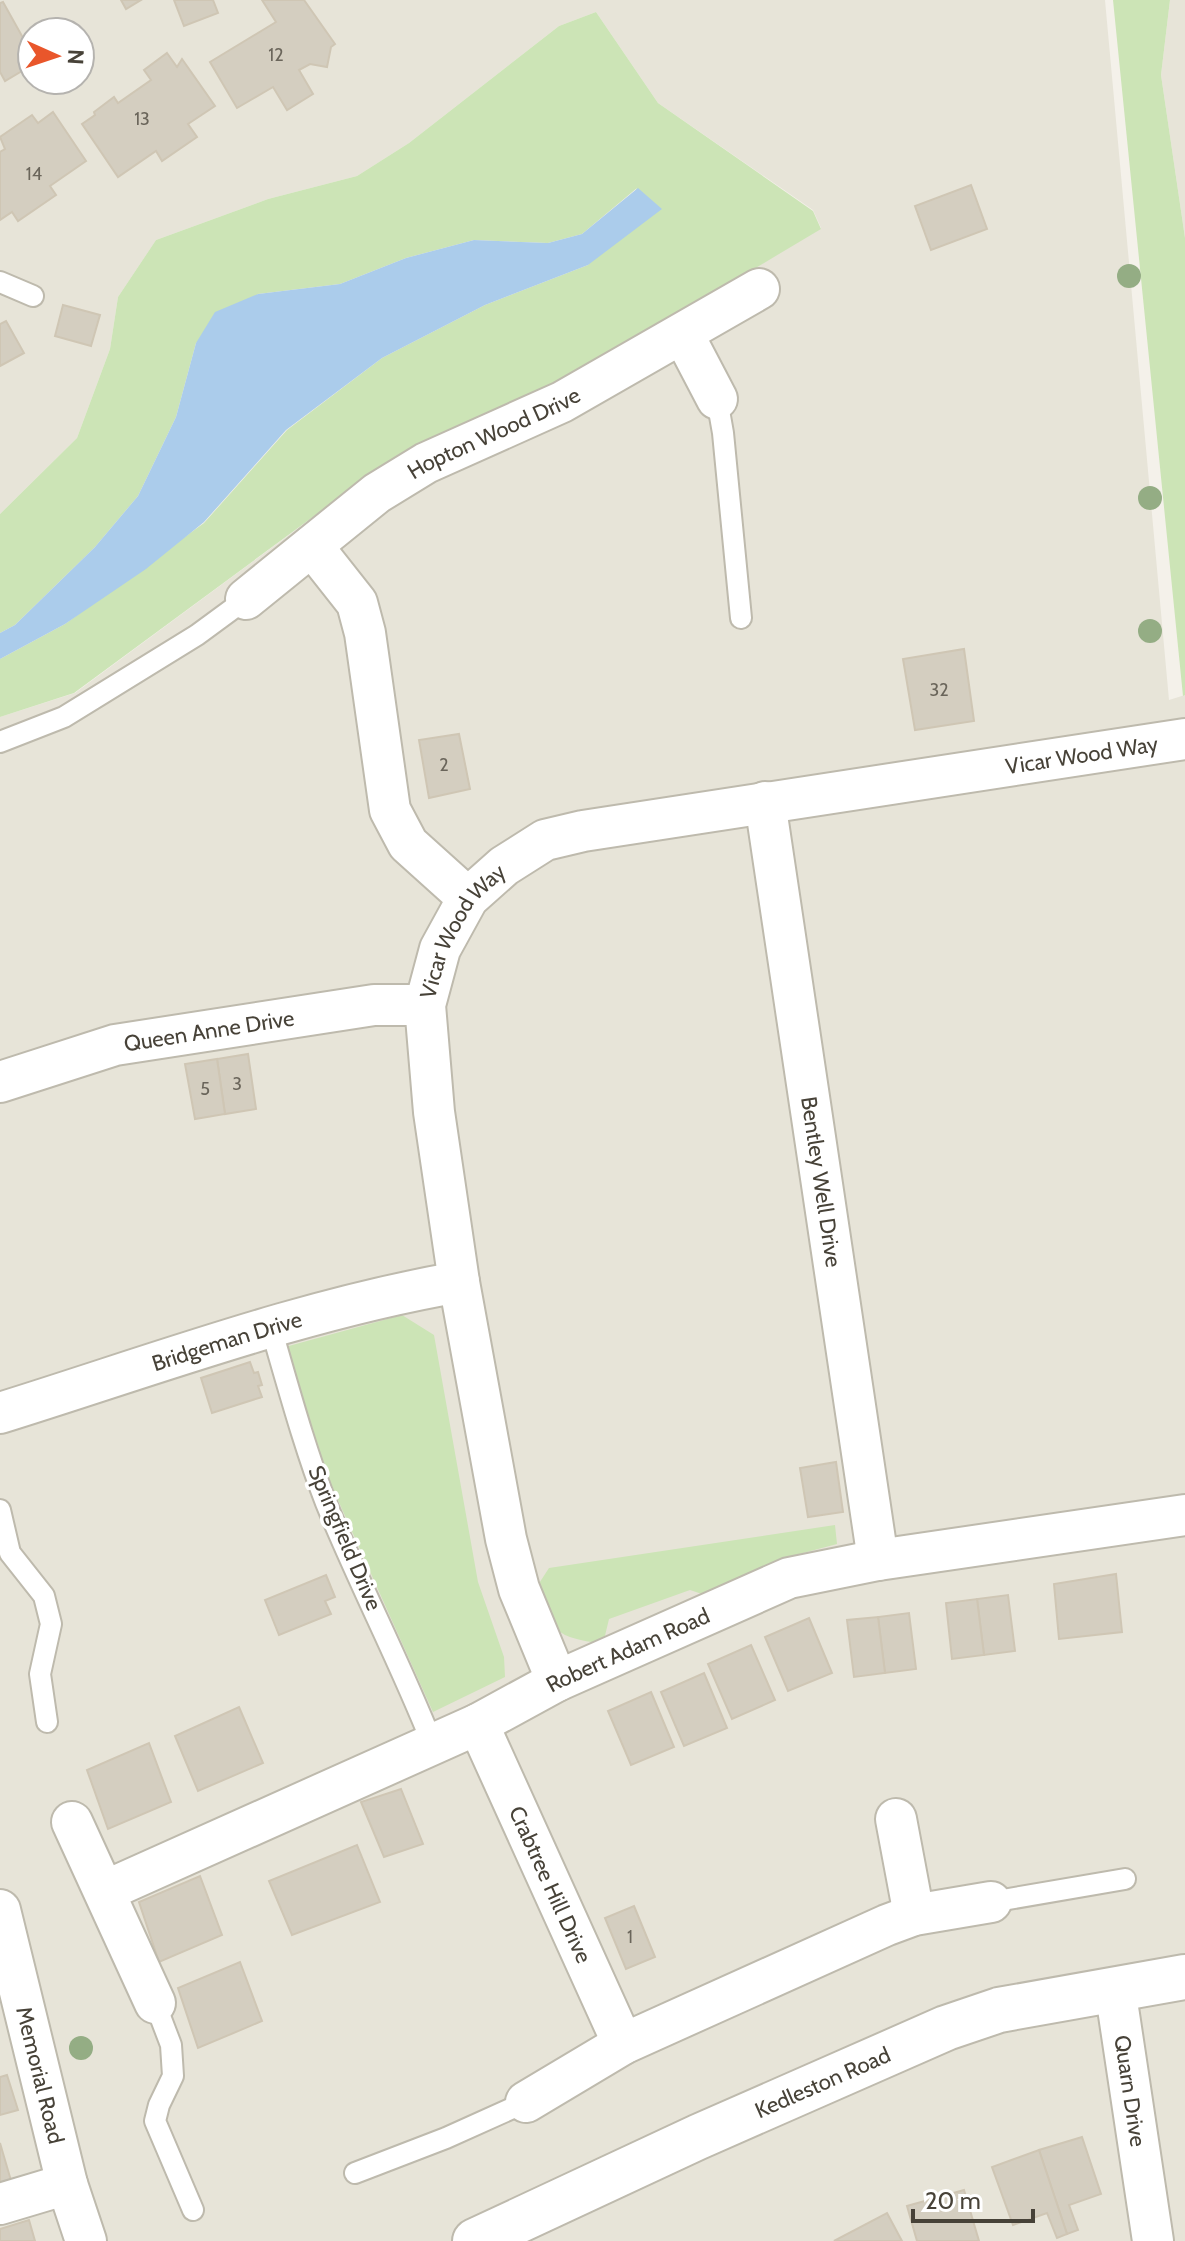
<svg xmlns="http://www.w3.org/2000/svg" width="1185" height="2241" font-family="Cabin,sans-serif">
<rect width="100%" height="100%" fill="#f4f1ea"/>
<!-- residential -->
<g fill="#e7e4d8" fill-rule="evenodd">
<path d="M 0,0 L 1105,0 L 1169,700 L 1185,695 L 1185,2241 L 0,2241 L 0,717 L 75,693 L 378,469 L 559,385 L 821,228 L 813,210 L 658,103 L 596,12 L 559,26 L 409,143 L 357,176 L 268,199 L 156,240 L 118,297 L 110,349 L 77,438 L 0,514 ZM 32,32 L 80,32 L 80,80 L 32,80 Z"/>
<polygon points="1170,0 1185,0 1185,238 1161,75"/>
</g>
<!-- green -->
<g fill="#cce4b6">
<polygon points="1113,0 1170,0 1161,75 1185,238 1185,695 1183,696"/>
<polygon points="596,12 658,103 813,211 821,229 559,385 378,469 74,693 0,717 0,659 65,624 204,523 287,430 382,358 485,305 588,265 637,188 582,234 548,243 474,240 406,258 340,284 258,294 196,343 176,417 138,496 95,547 15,625 0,633 0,514 77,438 110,349 118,297 156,240 268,199 357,176 409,143 559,26"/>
<polygon points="402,1315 434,1335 478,1582 504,1657 505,1677 433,1712 324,1469 285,1347"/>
<path d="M 835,1525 L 837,1544 L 788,1557 L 705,1595 L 690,1590 L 609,1619 L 603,1644 C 553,1636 556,1634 536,1588 L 549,1568 Z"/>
</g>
<!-- water -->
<polygon fill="#abcceb" points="638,188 662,209 588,265 485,305 382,358 286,430 204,522 146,569 65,624 0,659 0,633 15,625 95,547 138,496 176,417 196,343 215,312 258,294 340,284 406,258 474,240 548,243 582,234"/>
<!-- building -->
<g fill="#d4cec0" stroke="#cfc6b4" stroke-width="2">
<polygon points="121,0 141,0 126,9"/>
<polygon points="174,0 213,0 218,13 184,26"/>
<polygon points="262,0 304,0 335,44 331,47 327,67 310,64 299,70 313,94 287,110 273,87 237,108 210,62 276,22"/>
<polygon points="3,2 32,54 32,65 5,81 0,72 0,3"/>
<polygon points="167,53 177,67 182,59 215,106 188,124 197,137 162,161 156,151 118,177 82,124 95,115 94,112 114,97 118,103 151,80 144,70"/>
<polygon points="53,112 86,161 50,186 56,195 18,221 12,212 0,220 0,152 5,149 0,137 32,115 38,123"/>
<polygon points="971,185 987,229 931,250 915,206"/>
<polygon points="63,305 100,315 91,346 55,336"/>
<polygon points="6,321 24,353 0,366 0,324"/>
<polygon points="964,649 974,721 915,730 903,659"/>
<polygon points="459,734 470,789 429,798 419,740"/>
<polygon points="248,1054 256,1109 225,1114 217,1059"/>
<polygon points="217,1059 225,1114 195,1119 185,1064"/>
<polygon points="250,1362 254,1373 258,1372 262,1385 258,1386 262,1397 212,1413 201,1378"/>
<polygon points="836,1462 843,1512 808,1517 800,1468"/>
<polygon points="1116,1574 1122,1632 1059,1639 1054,1584"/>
<polygon points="326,1575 335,1597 325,1601 331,1614 279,1635 265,1600"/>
<polygon points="1008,1595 1015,1651 984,1655 977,1599"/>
<polygon points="977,1599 984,1655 952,1659 946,1603"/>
<polygon points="909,1613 916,1669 885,1673 878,1617"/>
<polygon points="878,1617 885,1673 854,1677 847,1620"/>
<polygon points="809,1618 832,1673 788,1691 765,1637"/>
<polygon points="751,1645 775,1700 732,1719 708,1664"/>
<polygon points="704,1673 727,1728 684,1746 661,1692"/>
<polygon points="651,1692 674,1747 631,1765 608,1711"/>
<polygon points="239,1707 263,1763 198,1791 175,1736"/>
<polygon points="149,1743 171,1802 108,1829 87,1770"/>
<polygon points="401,1789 423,1844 384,1857 361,1802"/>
<polygon points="357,1845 380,1902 292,1935 269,1881"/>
<polygon points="200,1876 222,1935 159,1962 139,1902"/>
<polygon points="634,1906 655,1957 626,1969 605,1918"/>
<polygon points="240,1962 262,2021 198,2048 178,1988"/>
<polygon points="7,2075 18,2110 0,2115 0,2077"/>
<polygon points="1082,2137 1101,2194 1069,2205 1078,2230 1067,2234 1039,2150"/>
<polygon points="0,2143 12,2184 0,2188"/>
<polygon points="1039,2150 1067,2234 1057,2238 1047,2213 1013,2225 992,2167"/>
<polygon points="964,2190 979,2241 917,2241 907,2206"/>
<polygon points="887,2213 902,2241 834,2241"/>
<polygon points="29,2220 35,2241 0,2241 0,2229"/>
</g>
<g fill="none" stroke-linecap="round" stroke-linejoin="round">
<defs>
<g id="service">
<polyline points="0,282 33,296"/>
<polyline points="717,399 723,433 741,618"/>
<polyline points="0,742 64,717 197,635 246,599"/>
<path d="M 271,1328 C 288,1386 304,1446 326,1503 C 359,1584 400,1662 432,1743"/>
<polyline points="0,1510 10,1553 44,1596 51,1624 40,1674 47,1722"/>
<polyline points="991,1902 1125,1879"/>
<polyline points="155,2003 171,2045 173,2076 159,2105 155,2121 193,2210"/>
<polyline points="355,2173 446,2138 526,2102"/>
</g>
<g id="minor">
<polyline points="683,334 717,399"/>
<polyline points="312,546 357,603 365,633 390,810 408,844 468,898"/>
<path id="s1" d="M 246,599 L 377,493 L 426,463 L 562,402 L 759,289"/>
<path id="s2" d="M 765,802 L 878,1560"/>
<path id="s3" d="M 0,1082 L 115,1045 L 374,1005 L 425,1005"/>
<path id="s4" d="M 0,1413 C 151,1366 303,1309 459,1282"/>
<path id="s5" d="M 557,1681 L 519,1589 L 506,1539 L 459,1282 L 434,1112 L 425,1005 L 440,949 L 468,898 L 504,866 L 545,840 L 583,831 L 1185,739"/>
<path id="s6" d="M 478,1724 L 623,2044"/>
<polyline points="896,1819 914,1915"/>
<polyline points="72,1822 155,2003"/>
<path id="s7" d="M 105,1891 L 478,1724 L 557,1681 L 789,1578 L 878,1560 L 1185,1515"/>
<path id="s8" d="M 0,1910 L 67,2184 L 86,2241"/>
<path id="s9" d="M 1115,1988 L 1153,2241"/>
<polyline points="526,2102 623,2044 887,1925 914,1915 991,1902"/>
<polyline points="0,2204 67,2184"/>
</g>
<g id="tertiary">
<path id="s10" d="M 475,2241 L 698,2137 L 946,2028 L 999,2010 L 1185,1977"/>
</g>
</defs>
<!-- service casing -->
<use href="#service" stroke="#bebaad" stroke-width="24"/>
<!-- minor casing -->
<use href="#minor" stroke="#bebaad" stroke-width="44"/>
<!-- tertiary casing -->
<use href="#tertiary" stroke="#bebaad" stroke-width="48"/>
<!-- service -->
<use href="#service" stroke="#fff" stroke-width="20"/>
<!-- minor -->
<use href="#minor" stroke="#fff" stroke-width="40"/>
<!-- tertiary -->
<use href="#tertiary" stroke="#fff" stroke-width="44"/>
</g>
<!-- trees -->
<g fill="#94ad84">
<circle cx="1129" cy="276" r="12"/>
<circle cx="1150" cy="498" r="12"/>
<circle cx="1150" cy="631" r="12"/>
<circle cx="81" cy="2048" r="12"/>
</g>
<g text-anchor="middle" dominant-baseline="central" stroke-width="7" stroke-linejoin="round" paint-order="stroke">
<!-- number labels -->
<g font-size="18" fill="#6a655a">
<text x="276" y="55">12</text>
<text x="142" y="119">13</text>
<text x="34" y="174">14</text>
<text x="939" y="690">32</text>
<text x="444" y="765">2</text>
<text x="237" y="1084">3</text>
<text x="205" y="1089">5</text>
<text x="630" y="1937">1</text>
</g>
<!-- street labels -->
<g font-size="22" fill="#474238" stroke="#fff">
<text stroke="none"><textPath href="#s1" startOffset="300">Hopton Wood Drive</textPath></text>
<text stroke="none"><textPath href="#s5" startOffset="1448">Vicar Wood Way</textPath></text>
<text stroke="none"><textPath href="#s5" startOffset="776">Vicar Wood Way</textPath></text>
<text stroke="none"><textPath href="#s3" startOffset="216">Queen Anne Drive</textPath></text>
<text stroke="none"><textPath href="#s2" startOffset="384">Bentley Well Drive</textPath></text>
<text stroke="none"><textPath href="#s4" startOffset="238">Bridgeman Drive</textPath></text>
<text transform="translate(345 1538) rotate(67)">Springfield Drive</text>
<text stroke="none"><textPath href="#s7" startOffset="576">Robert Adam Road</textPath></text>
<text stroke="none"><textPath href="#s6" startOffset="176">Crabtree Hill Drive</textPath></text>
<text stroke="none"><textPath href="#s8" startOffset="170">Memorial Road</textPath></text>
<text stroke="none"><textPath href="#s10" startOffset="382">Kedleston Road</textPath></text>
<text stroke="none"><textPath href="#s9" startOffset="104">Quarn Drive</textPath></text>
</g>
</g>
<!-- north arrow -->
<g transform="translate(56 56) rotate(93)"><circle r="38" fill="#ffffff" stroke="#b5b3af" stroke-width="2"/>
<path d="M0-6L14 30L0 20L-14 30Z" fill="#e9562b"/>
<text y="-12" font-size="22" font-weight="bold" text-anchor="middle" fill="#474238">N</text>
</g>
<!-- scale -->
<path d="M913 2209v12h120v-12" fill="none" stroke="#474238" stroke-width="4"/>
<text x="925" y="2209" font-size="24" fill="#474238" stroke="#ffffff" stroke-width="6" paint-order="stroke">20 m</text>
</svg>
